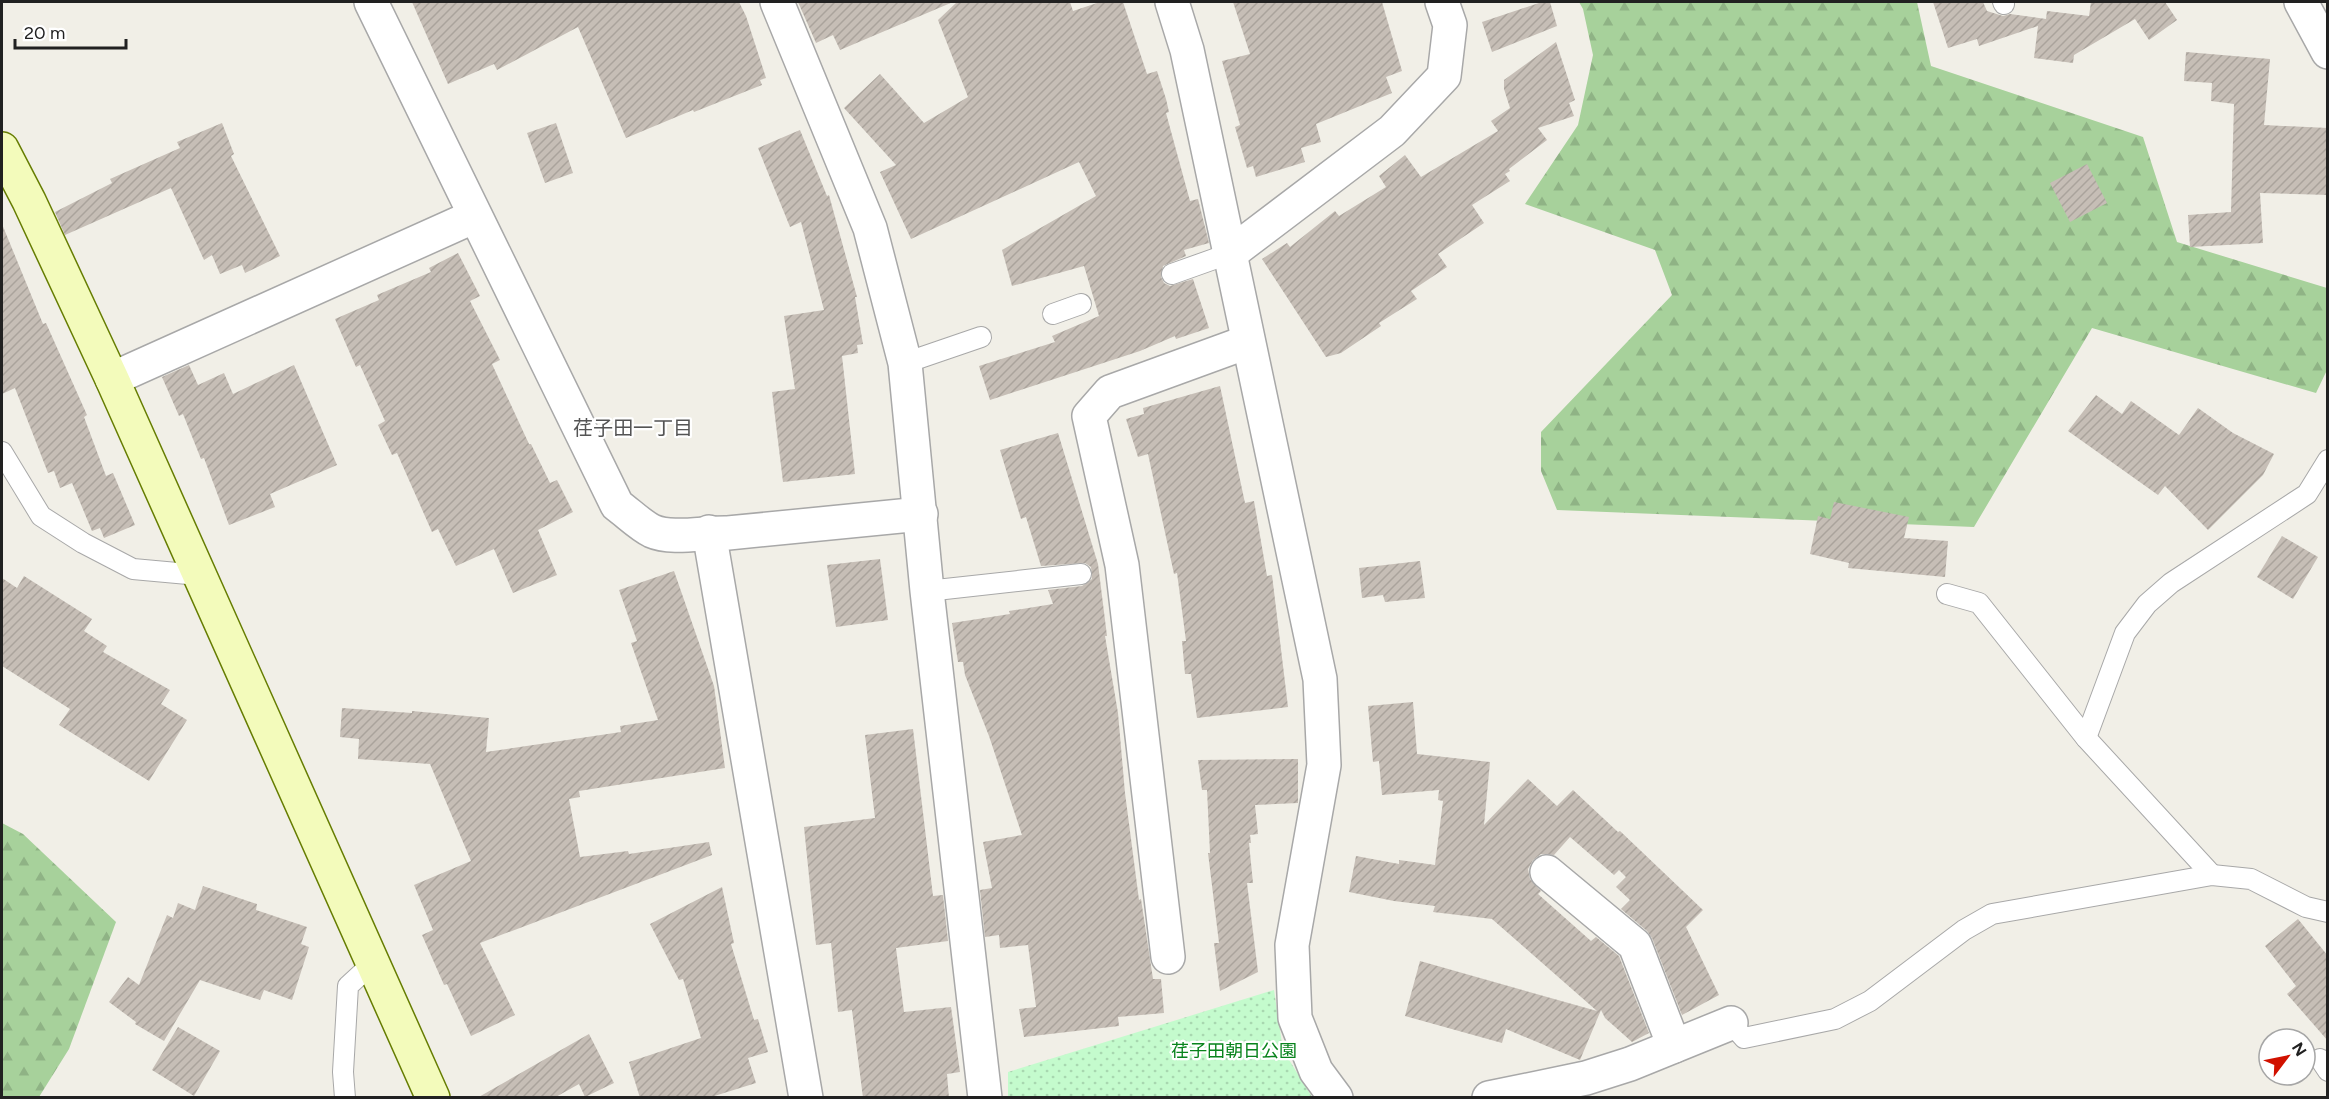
<svg xmlns="http://www.w3.org/2000/svg" width="2329" height="1099" font-family="Figtree,'Noto Sans JP',sans-serif">
<defs>
<pattern id="forest-firs" width="22" height="20" patternUnits="userSpaceOnUse" patternTransform="scale(1.5)"><rect width="22" height="20" fill="#a7d19b"/><path d="M5 1l3.5 6h-7zM16 11l3.5 6h-7z" fill="#8fb385"/></pattern>
<pattern id="park-dots" width="8" height="8" patternUnits="userSpaceOnUse" patternTransform="scale(1.5)"><rect width="8" height="8" fill="#c4fbcd"/><path d="M2 2h.1M6 6h.1" fill="none" stroke="#a8d7b0" stroke-width="1.8" stroke-linecap="round"/></pattern>
<pattern id="building-hatch" width="6" height="6" patternUnits="userSpaceOnUse" patternTransform="scale(1.5)"><rect width="6" height="6" fill="#c6beb6"/><path d="M-1 1l2-2M0 6l6-6M5 7l2-2" fill="none" stroke="#aaa39c"/></pattern>
</defs>
<rect width="100%" height="100%" fill="#f1efe7"/>
<!-- forest -->
<g fill="url(#forest-firs)">
<polygon points="1579,2 1917,2 1931,66 2143,137 2177,242 2327,288 2327,370 2316,393 2092,328 1974,527 1557,510 1541,471 1541,432 1672,295 1655,250 1525,204 1578,125 1593,55 1583,9"/>
<polygon points="2,823 23,834 116,922 69,1049 39,1097 2,1097"/>
</g>
<!-- park -->
<polygon fill="url(#park-dots)" points="1274,990 1283,1050 1312,1097 1008,1097 1008,1072"/>
<!-- building -->
<g fill="url(#building-hatch)">
<polygon points="412,2 739,2 746,16 766,78 760,80 762,85 694,112 693,110 626,138 578,27 497,70 494,64 448,84"/>
<polygon points="798,2 953,2 840,50 833,35 816,43"/>
<polygon points="957,2 1070,2 1073,11 1100,2 1123,2 1147,74 1157,71 1166,99 1169,112 1166,113 1190,201 1198,199 1209,243 1184,250 1186,256 1163,266 1161,277 1164,283 1170,286 1193,279 1209,328 1176,339 1175,336 1140,351 990,400 979,366 1055,342 1052,336 1099,316 1084,266 1012,286 1002,250 1096,196 1079,162 911,239 880,172 896,165 844,108 880,74 924,123 968,97 938,20"/>
<polygon points="1233,2 1382,2 1402,71 1386,77 1392,93 1316,124 1321,142 1301,148 1305,162 1256,177 1253,166 1247,168 1235,127 1240,125 1222,61 1250,54"/>
<polygon points="1542,2 1550,2 1557,26 1492,52 1482,22"/>
<polygon points="1933,2 1983,2 1987,11 2003,16 2010,14 2046,19 2047,11 2089,16 2091,2 2165,2 2177,20 2149,40 2135,19 2074,55 2073,63 2034,58 2038,26 1979,46 1977,39 1948,48"/>
<polygon points="1556,42 1575,100 1569,103 1574,116 1538,128 1547,140 1509,169 1510,171 1505,174 1510,181 1472,205 1484,223 1438,254 1447,267 1411,291 1417,299 1379,323 1381,326 1341,353 1326,357 1262,259 1287,243 1290,247 1335,211 1339,216 1386,187 1379,176 1405,155 1421,177 1498,131 1491,121 1510,108 1504,89 1504,80"/>
<polygon points="2186,52 2270,59 2264,125 2328,128 2328,195 2260,193 2263,243 2190,247 2188,215 2231,212 2234,104 2211,101 2212,83 2184,81"/>
<polygon points="222,123 234,154 231,156 280,256 245,273 242,265 220,274 212,255 204,260 171,188 65,235 55,212 112,183 110,179 180,148 177,142"/>
<polygon points="556,123 573,173 545,183 527,133"/>
<polygon points="800,130 827,196 829,195 857,297 855,297 863,344 857,345 858,353 842,356 855,474 783,482 772,392 795,389 784,316 824,310 801,222 790,227 758,148"/>
<polygon points="2087,164 2107,203 2070,222 2050,183"/>
<polygon points="2,224 43,324 46,323 87,415 84,417 106,476 113,473 135,525 104,538 100,528 92,531 72,483 60,488 54,471 48,473 15,388 2,394"/>
<polygon points="458,253 480,296 470,301 500,360 492,364 529,444 531,444 550,483 557,480 573,512 538,530 557,575 513,593 494,549 456,566 438,529 432,532 397,453 392,455 378,425 385,421 360,365 356,367 335,319 379,300 377,295 431,272 429,268"/>
<polygon points="189,365 198,385 224,373 233,394 294,365 337,465 270,494 275,507 229,525 204,458 201,459 183,414 179,416 162,377"/>
<polygon points="1220,386 1245,503 1254,501 1267,576 1272,575 1288,707 1197,718 1191,674 1185,674 1182,641 1186,641 1177,573 1174,574 1148,454 1138,457 1126,419 1144,414 1143,408"/>
<polygon points="2096,395 2122,414 2131,401 2179,435 2198,408 2233,433 2274,454 2263,475 2208,530 2165,486 2158,495 2068,431"/>
<polygon points="1058,433 1098,564 1107,636 1105,636 1118,713 1125,793 1139,900 1141,899 1153,979 1161,979 1164,1013 1118,1017 1119,1026 1024,1037 1019,1009 1036,1007 1028,945 1000,948 999,935 985,937 980,890 992,888 983,842 1022,835 989,736 965,675 963,662 958,662 952,623 1010,614 1009,611 1053,604 1048,590 1082,586 1092,579 1091,567 1085,563 1041,566 1026,517 1021,519 1000,450"/>
<polygon points="1834,502 1909,517 1904,538 1948,541 1945,577 1848,568 1849,563 1810,554 1818,516 1830,519"/>
<polygon points="2282,536 2318,557 2293,599 2257,577"/>
<polygon points="880,559 888,620 836,627 827,565"/>
<polygon points="1420,561 1425,598 1385,602 1383,595 1362,598 1359,568"/>
<polygon points="674,571 714,686 725,768 579,791 580,797 569,799 580,857 628,851 629,854 709,842 712,855 480,943 515,1015 471,1036 447,984 444,985 422,935 433,930 414,885 471,861 430,764 358,759 359,739 340,737 342,708 412,713 412,711 489,718 486,752 621,732 620,726 658,720 631,643 637,641 619,590"/>
<polygon points="24,576 92,619 84,631 107,646 103,652 170,690 161,704 187,720 149,781 59,725 70,709 2,666 2,578 17,588"/>
<polygon points="1413,702 1417,754 1490,762 1484,825 1528,779 1557,806 1573,790 1618,832 1620,831 1703,910 1686,927 1719,995 1682,1015 1652,938 1647,931 1621,909 1630,900 1616,887 1626,877 1619,870 1614,875 1570,837 1554,855 1541,854 1533,860 1528,869 1530,879 1541,891 1538,894 1591,941 1596,937 1619,956 1649,1033 1632,1042 1605,1018 1601,1010 1580,1060 1506,1029 1502,1043 1405,1016 1420,961 1597,1011 1492,919 1433,912 1435,906 1394,901 1349,892 1356,856 1399,864 1399,860 1435,865 1443,801 1438,800 1439,790 1382,795 1379,761 1373,762 1368,706"/>
<polygon points="913,729 933,896 943,895 948,941 896,948 904,1012 951,1007 960,1072 947,1074 949,1098 863,1098 852,1010 838,1012 831,943 816,945 804,827 875,818 865,735"/>
<polygon points="1298,759 1298,803 1255,805 1258,834 1250,835 1251,843 1249,843 1253,883 1247,883 1258,972 1220,991 1214,943 1219,943 1208,853 1210,853 1207,790 1202,790 1198,760"/>
<polygon points="203,886 257,904 256,910 307,927 301,944 309,947 292,1000 264,990 260,1000 200,980 164,1041 135,1024 136,1022 109,1002 128,977 139,985 167,915 173,918 178,903 195,910"/>
<polygon points="722,887 734,943 731,944 754,1020 758,1019 768,1052 748,1058 756,1083 708,1098 640,1098 629,1062 701,1038 683,979 679,980 650,924"/>
<polygon points="2298,919 2328,956 2328,1041 2287,994 2296,986 2265,946"/>
<polygon points="178,1027 220,1051 194,1096 152,1070"/>
<polygon points="589,1034 614,1083 585,1097 579,1084 554,1098 477,1098"/>
</g>
<g fill="none" stroke-linecap="round" stroke-linejoin="round">
<defs>
<g id="lane">
<polyline points="2003,2 2004,4"/>
<polyline points="1172,274 1231,253"/>
<polyline points="1053,314 1081,304"/>
<polyline points="905,363 981,337"/>
<polyline points="2,452 41,516 83,543 133,569 199,575"/>
<polyline points="927,591 1081,574"/>
<polyline points="1947,594 1979,603 2086,738 2212,875"/>
<polyline points="2086,738 2125,633 2147,604 2171,583 2307,494 2328,460"/>
<polyline points="1731,1023 1744,1038 1835,1019 1870,1001 1964,930 1992,914 2212,875 2251,879 2306,907 2328,912"/>
<polyline points="2320,1059 2328,1071"/>
<polyline points="345,1098 343,1072 348,986 373,963"/>
</g>
<g id="street">
<path d="M 371,2 L 617,505 C 628,513 640,525 652,531 C 672,540 705,532 728,533 L 921,514"/>
<polyline points="777,2 870,228 905,363 927,591 985,1098"/>
<polyline points="1172,2 1187,50 1320,679 1324,765 1292,945 1295,1018 1316,1071 1336,1098"/>
<polyline points="2301,2 2328,52"/>
<polyline points="1231,253 1392,131 1444,76 1450,25 1442,2"/>
<polyline points="112,379 475,216"/>
<polyline points="709,532 806,1098"/>
<polyline points="1547,872 1635,945 1674,1046"/>
<polyline points="1168,957 1122,565 1089,416 1110,392 1247,342"/>
<polyline points="1489,1098 1586,1078 1630,1064 1731,1023"/>
</g>
<polyline id="secondary" points="2,149 29,201 112,379 433,1098"/>
</defs>
<!-- lane casing -->
<use href="#lane" stroke="#a8a8a8" stroke-width="22"/>
<!-- street casing -->
<use href="#street" stroke="#a8a8a8" stroke-width="36"/>
<!-- secondary casing -->
<use href="#secondary" stroke="#667d02" stroke-width="36"/>
<!-- lane -->
<use href="#lane" stroke="#fff" stroke-width="20"/>
<!-- street -->
<use href="#street" stroke="#fff" stroke-width="33"/>
<!-- secondary -->
<use href="#secondary" stroke="#f3fbbb" stroke-width="33"/>
</g>
<g text-anchor="middle" dominant-baseline="central" stroke-width="4.5" stroke-linejoin="round" paint-order="stroke">
<!-- park labels -->
<g font-size="18" fill="#09841d" stroke="#fff">
<text x="1234" y="1051">荏子田朝日公園</text>
</g>
<!-- neighbourhood labels -->
<g font-size="20" fill="#545454" stroke="#fff">
<text x="633" y="428">荏子田一丁目</text>
</g>
</g>
<!-- border -->
<rect width="2329" height="1099" fill="none" stroke="#212121" stroke-width="6"/>
<!-- north arrow -->
<g transform="translate(2287 1057) rotate(58)"><circle r="28" fill="#ffffff" stroke="#a6a6a6" stroke-width="1.5"/>
<path d="M0-4.5L10 22L0 15L-10 22Z" fill="#d11100"/>
<text y="-9" font-size="16" font-weight="bold" text-anchor="middle" fill="#212121">N</text>
</g>
<!-- scale -->
<path d="M15 39v9h111v-9" fill="none" stroke="#212121" stroke-width="3"/>
<text x="24" y="39" font-size="18" fill="#212121" stroke="#ffffff" stroke-width="4.5" paint-order="stroke">20 m</text>
</svg>
